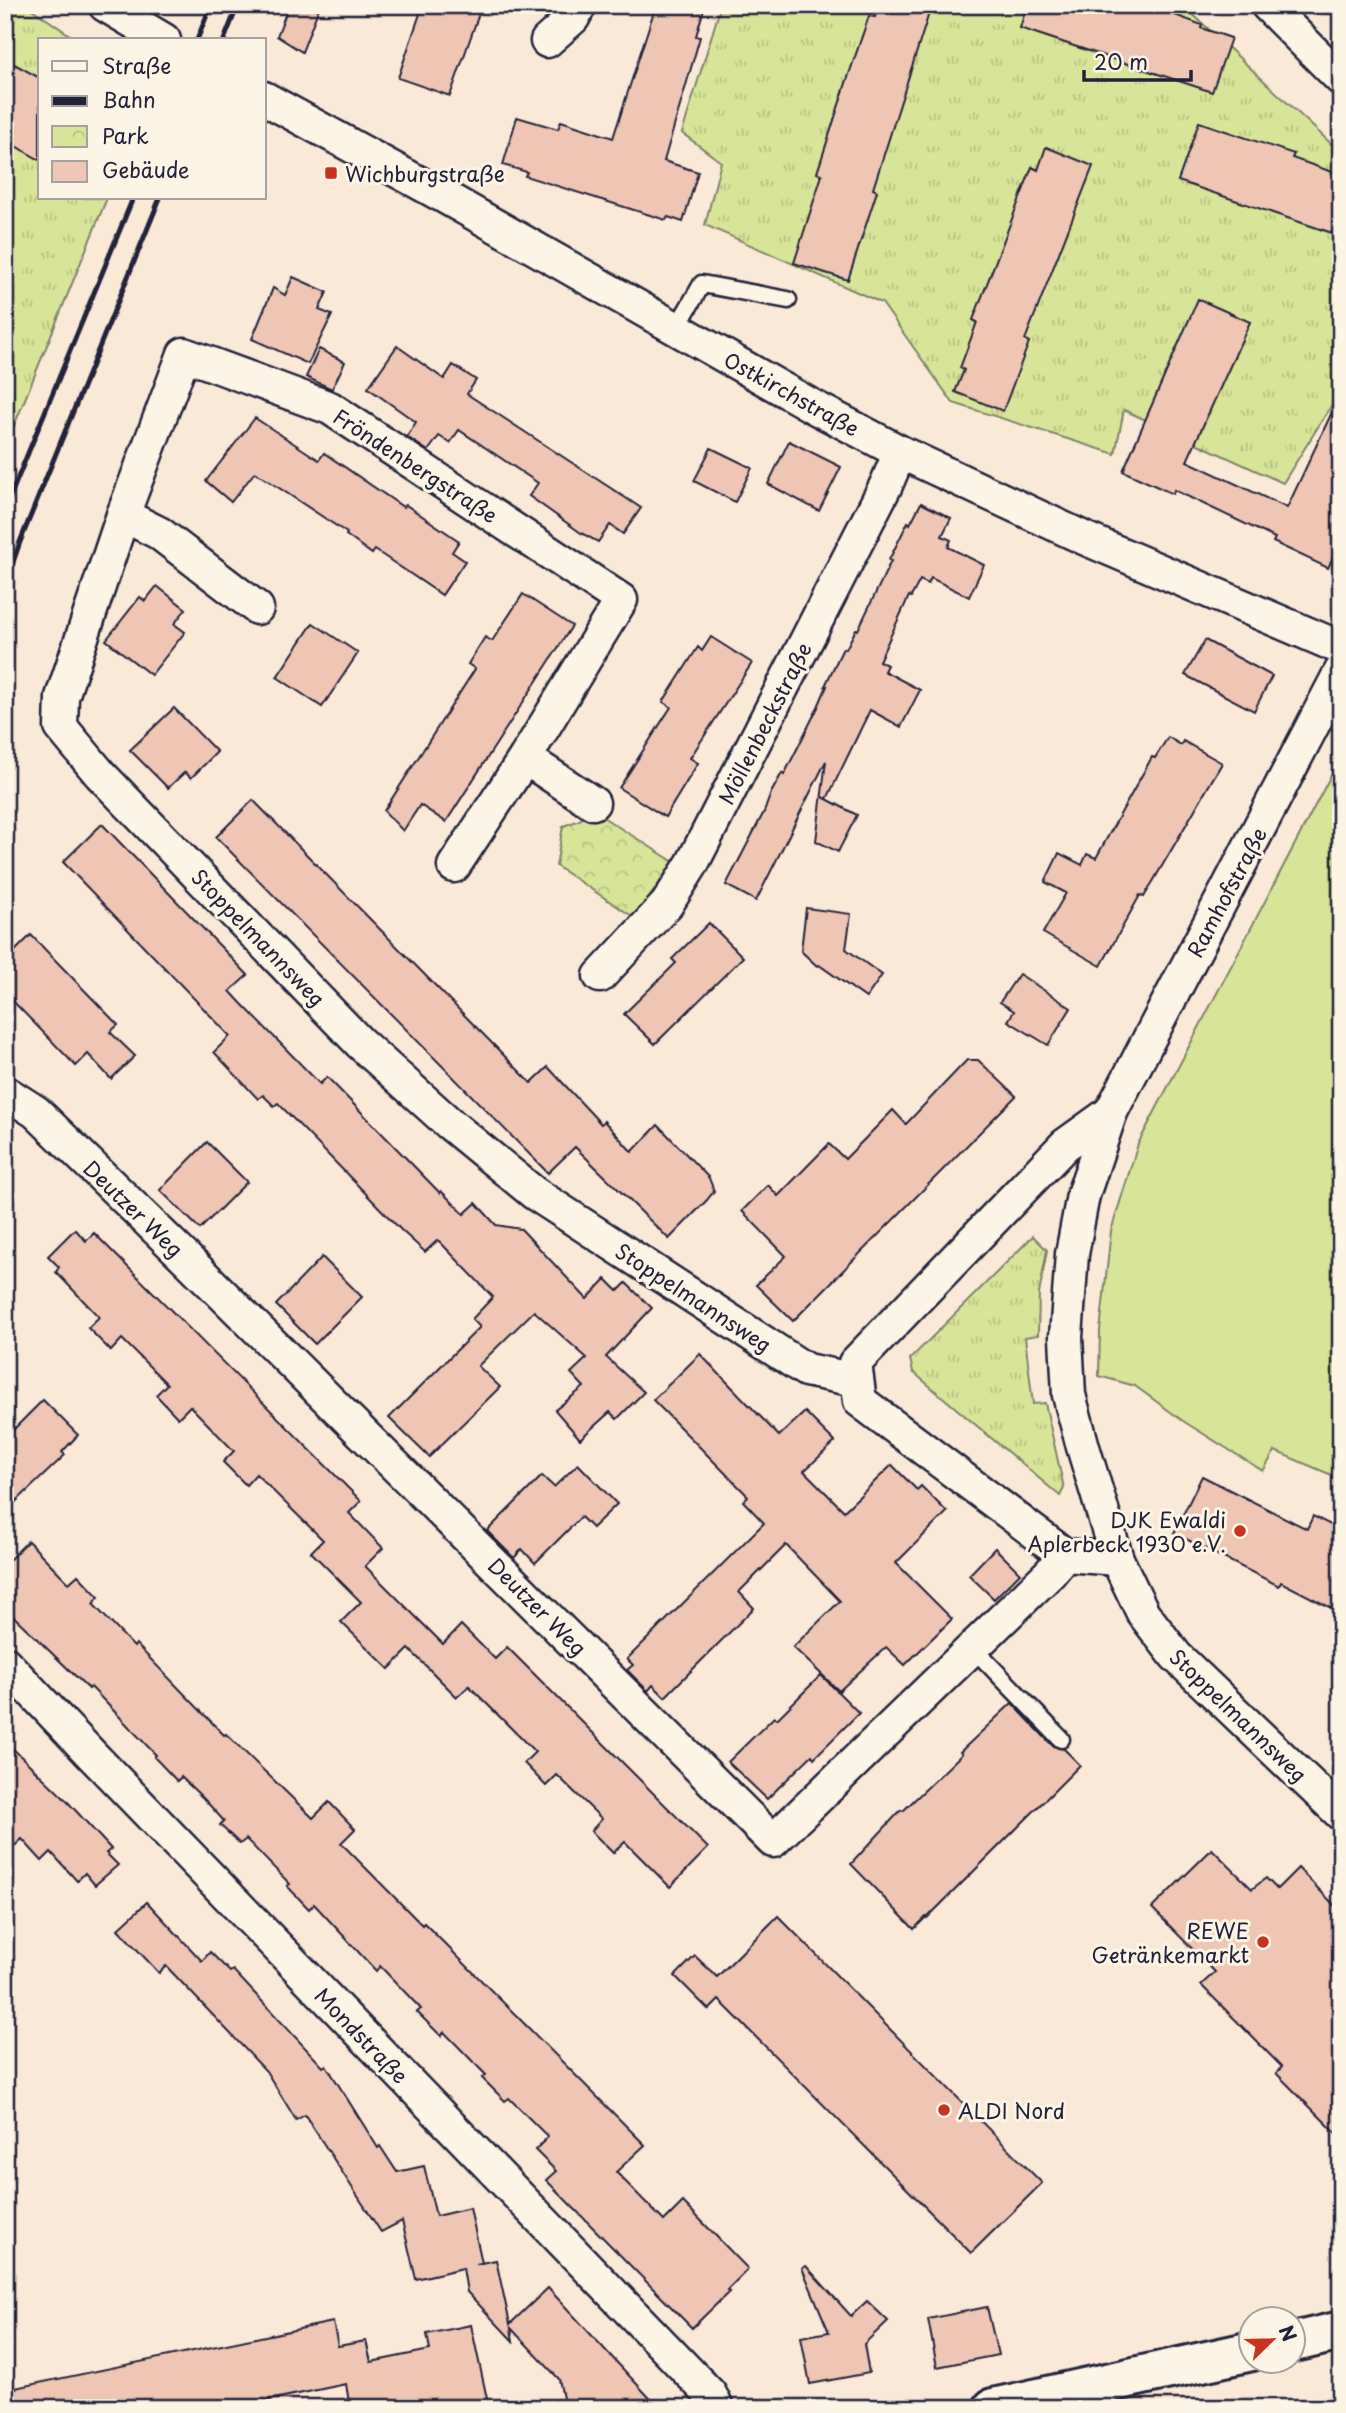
<svg xmlns="http://www.w3.org/2000/svg" width="1346" height="2413" font-family="'Playpen Sans',sans-serif">
<defs>
<pattern id="grass-tufts" width="24" height="20" patternUnits="userSpaceOnUse" patternTransform="scale(1.75)"><rect width="24" height="20" fill="#d8e497"/><path d="M3 7l-1-3M5 7V3M7 7l1-3M15 17l-1-3M17 17v-4M19 17l1-3" fill="none" stroke="#b9c383"/></pattern>
<pattern id="park-crowns" width="20" height="18" patternUnits="userSpaceOnUse" patternTransform="scale(1.75)"><rect width="20" height="18" fill="#d8e497"/><path d="M2 6a3 3 0 1 1 6 0M12 15a3 3 0 1 1 6 0" fill="none" stroke="#b9c383"/></pattern>
</defs>
<rect width="100%" height="100%" fill="#fbe9d8"/>
<filter id="ink" filterUnits="userSpaceOnUse"><feTurbulence type="fractalNoise" baseFrequency=".0143" numOctaves="2"/><feDisplacementMap in="SourceGraphic" scale="14" xChannelSelector="R" yChannelSelector="G"/><feConvolveMatrix kernelMatrix="1 2 1 2 8 2 1 2 1" color-interpolation-filters="sRGB"/></filter>
<g filter="url(#ink)">
<!-- grass -->
<g fill="url(#grass-tufts)" stroke="#7d8369" stroke-width="2">
<polygon points="5,5 26,5 77,40 40,40 40,198 107,198 5,448"/>
<polygon points="721,5 1183,5 1341,153 1341,407 1333,403 1283,483 1124,410 1115,454 953,403 882,303 705,225 721,162 682,133"/>
<polygon points="1033,1236 1047,1250 1039,1294 1038,1335 1025,1337 1033,1404 1045,1403 1064,1488 1060,1496 913,1372 910,1359"/>
</g>
<!-- park -->
<polygon fill="url(#park-crowns)" stroke="#7d8369" stroke-width="2" points="590,809 674,862 635,918 556,866 563,826 580,820"/>
<!-- pitch -->
<polygon fill="#d8e497" stroke="#7d8369" stroke-width="2" points="1341,756 1341,1479 1275,1451 1263,1471 1183,1421 1135,1386 1099,1376 1100,1331 1111,1231 1138,1144"/>
<!-- building -->
<g fill="#efc6b4" stroke="#22223b" stroke-width="2">
<polygon points="289,5 320,5 302,52 277,36"/>
<polygon points="423,5 482,5 450,96 398,78"/>
<polygon points="656,5 705,5 696,36 700,37 664,161 698,172 683,222 668,217 666,220 525,176 527,172 503,165 517,117 558,129 561,121 613,138"/>
<polygon points="878,5 914,5 930,10 873,189 877,191 848,280 794,263 822,175 817,173 846,83 869,16 875,17"/>
<polygon points="1027,5 1148,5 1202,25 1201,28 1231,38 1212,92 1020,28"/>
<polygon points="5,59 40,78 40,160 5,140"/>
<polygon points="1199,122 1294,154 1292,158 1341,175 1341,236 1178,181"/>
<polygon points="1046,147 1093,166 1025,340 1029,342 1003,411 955,392 964,370 960,368 977,322 973,320 1032,167 1038,170"/>
<polygon points="293,277 327,292 319,310 332,315 308,364 252,339 273,288 285,295"/>
<polygon points="1198,299 1250,322 1187,461 1287,508 1341,393 1341,541 1328,568 1273,542 1275,538 1174,490 1173,494 1123,471"/>
<polygon points="397,346 444,379 453,365 476,380 467,394 641,508 623,534 610,525 598,542 581,533 529,496 538,483 459,430 450,443 439,436 428,451 407,437 416,422 368,388"/>
<polygon points="319,349 345,362 332,389 306,377"/>
<polygon points="255,418 319,460 324,453 403,507 406,505 459,541 452,552 465,561 442,595 375,550 372,554 346,535 347,533 255,472 231,502 206,481"/>
<polygon points="789,441 841,467 819,511 768,484"/>
<polygon points="711,448 752,468 735,502 694,481"/>
<polygon points="921,503 951,518 942,536 951,540 948,547 984,565 969,597 931,578 928,584 920,580 911,597 909,596 879,661 887,665 884,671 920,690 901,727 870,710 827,799 823,797 857,815 838,852 816,841 826,761 756,901 726,885 764,812 771,793 782,773 784,775 818,707 827,686 825,686 843,648 846,649 856,629 858,630 891,561 889,560 908,522 910,524"/>
<polygon points="157,586 186,609 174,624 185,632 151,675 106,640 140,597 145,601"/>
<polygon points="523,594 572,626 446,822 420,805 403,831 384,811 475,669 468,664 485,637 492,641"/>
<polygon points="313,623 358,653 322,707 277,677"/>
<polygon points="711,637 752,663 690,758 698,763 665,817 619,788 671,707 663,702 698,647 702,651"/>
<polygon points="1205,640 1272,676 1254,711 1185,675"/>
<polygon points="174,708 217,752 191,778 185,772 168,788 130,750"/>
<polygon points="1168,737 1181,745 1183,741 1222,763 1144,897 1140,895 1101,966 1043,933 1066,893 1045,882 1059,853 1082,865 1087,854 1096,858 1152,757 1155,758"/>
<polygon points="253,800 531,1083 548,1067 601,1124 604,1121 632,1152 658,1125 709,1178 714,1191 707,1200 669,1239 575,1147 548,1173 216,837"/>
<polygon points="102,824 248,975 230,991 241,1003 320,1084 327,1077 440,1193 441,1191 464,1214 476,1203 496,1225 521,1229 587,1299 606,1279 618,1291 626,1283 652,1308 606,1357 644,1392 617,1419 610,1412 580,1439 555,1410 584,1387 571,1373 587,1358 534,1311 478,1366 500,1387 429,1457 389,1418 480,1327 472,1319 493,1297 438,1240 425,1252 401,1230 278,1103 274,1106 263,1095 258,1099 214,1052 230,1036 63,862"/>
<polygon points="806,908 851,914 846,949 882,975 866,998 819,965 817,966 801,951"/>
<polygon points="709,923 743,957 655,1044 624,1014 676,963 672,959"/>
<polygon points="31,935 118,1025 110,1032 135,1056 111,1079 88,1054 76,1066 5,993 5,961"/>
<polygon points="1019,974 1071,1008 1048,1045 1008,1021 1014,1011 1000,1002"/>
<polygon points="967,1060 978,1060 1016,1096 793,1321 756,1285 786,1256 742,1211 768,1185 778,1196 829,1144 845,1159 893,1110 906,1124"/>
<polygon points="207,1142 247,1182 200,1229 160,1190"/>
<polygon points="75,1229 86,1241 94,1233 361,1501 349,1513 383,1548 365,1566 443,1644 461,1625 495,1659 507,1647 708,1848 670,1887 625,1842 613,1853 591,1831 602,1819 557,1775 546,1786 524,1763 535,1752 469,1686 457,1697 409,1649 389,1669 341,1622 361,1602 311,1552 323,1540 256,1474 246,1485 223,1462 234,1451 190,1406 178,1418 156,1395 167,1384 122,1339 111,1351 88,1328 99,1317 56,1272 59,1267 48,1256"/>
<polygon points="322,1257 362,1297 315,1344 276,1305"/>
<polygon points="700,1354 779,1436 805,1412 835,1442 804,1471 844,1511 892,1465 917,1490 921,1486 947,1512 896,1563 952,1619 905,1665 886,1647 839,1691 793,1647 840,1601 786,1545 739,1592 754,1608 665,1697 653,1685 648,1691 627,1670 633,1665 627,1659 764,1523 743,1501 748,1496 653,1400"/>
<polygon points="43,1400 78,1435 62,1452 65,1455 5,1512 5,1438"/>
<polygon points="578,1464 617,1504 592,1528 581,1517 535,1563 522,1549 514,1558 487,1531 542,1476 554,1487"/>
<polygon points="1202,1476 1307,1529 1313,1516 1341,1530 1341,1613 1281,1582 1279,1586 1174,1533"/>
<polygon points="28,1541 69,1583 78,1575 99,1597 93,1604 134,1647 136,1644 224,1735 226,1734 313,1818 329,1802 355,1829 341,1843 422,1925 424,1923 446,1945 645,2145 616,2172 664,2221 683,2202 748,2269 727,2290 729,2292 692,2328 546,2180 556,2171 535,2150 548,2137 509,2098 505,2101 482,2078 486,2075 444,2032 441,2036 417,2012 421,2009 380,1966 376,1971 314,1904 309,1909 287,1886 290,1884 246,1839 240,1844 220,1825 224,1821 203,1798 181,1777 177,1781 154,1757 156,1755 91,1687 89,1689 5,1608 5,1564"/>
<polygon points="995,1548 1020,1573 994,1599 969,1575"/>
<polygon points="821,1675 859,1713 814,1758 812,1755 767,1799 728,1762 774,1717 777,1719"/>
<polygon points="1012,1703 1053,1746 1064,1749 1080,1765 927,1918 926,1917 914,1929 851,1864 901,1810 903,1811 962,1754 960,1752"/>
<polygon points="5,1741 65,1799 111,1849 106,1853 118,1865 95,1885 85,1873 77,1881 51,1852 42,1861 22,1839 5,1855"/>
<polygon points="1212,1849 1252,1889 1266,1878 1277,1889 1298,1868 1341,1912 1341,2138 1276,2073 1282,2067 1201,1985 1215,1972 1152,1908"/>
<polygon points="147,1902 202,1961 210,1952 230,1972 233,1970 323,2067 326,2065 378,2148 380,2146 397,2172 424,2166 436,2216 470,2208 482,2263 476,2264 496,2260 510,2324 548,2288 659,2408 565,2408 559,2379 511,2328 513,2341 467,2292 463,2268 416,2279 402,2221 381,2232 305,2115 296,2120 266,2071 166,1966 159,1973 118,1929"/>
<polygon points="778,1916 1042,2183 971,2253 719,2000 709,2010 675,1976 695,1956 717,1977"/>
<polygon points="806,2266 851,2316 867,2301 888,2321 864,2344 869,2373 810,2384 801,2337 829,2332 802,2268"/>
<polygon points="987,2307 998,2355 937,2367 928,2319"/>
<polygon points="333,2322 338,2346 366,2341 371,2362 430,2350 427,2334 471,2325 489,2408 350,2408 346,2384 231,2408 5,2408 5,2390"/>
</g>
<g fill="none" stroke-linecap="round" stroke-linejoin="round">
<defs>
<g id="service">
<polyline points="676,329 702,284 788,300"/>
<polyline points="973,1648 1061,1739"/>
</g>
<g id="minor">
<polyline points="105,5 164,40"/>
<polyline points="1267,5 1341,79"/>
<polyline points="547,41 573,18 580,5"/>
<polyline points="264,98 445,197 814,407 900,452 1084,538 1341,648"/>
<polyline points="123,515 159,533 257,608"/>
<polyline points="1341,671 1111,1112 1083,1195 1072,1254 1066,1337 1069,1395 1083,1447 1117,1559 1143,1613 1176,1656 1341,1814"/>
<polyline points="525,758 593,803"/>
<polyline points="454,866 525,758 621,600 330,408 184,354 123,515 62,697 61,727 100,774 360,1043 450,1124 534,1193 806,1370 856,1380"/>
<polyline points="600,976 667,904 692,864 886,485 900,452"/>
<polyline points="5,1092 36,1112 190,1262 773,1841 1050,1573 1065,1555"/>
<polyline points="1111,1112 1065,1145 855,1363 860,1401 1065,1555 1117,1559"/>
<polyline points="5,1663 91,1754 710,2394 717,2408"/>
</g>
<g id="secondary">
<polyline points="1294,2342 1341,2331"/>
<polyline points="993,2408 1252,2351"/>
</g>
</defs>
<!-- service casing -->
<use href="#service" stroke="#22223b" stroke-width="21"/>
<!-- minor casing -->
<use href="#minor" stroke="#22223b" stroke-width="37"/>
<!-- secondary casing -->
<use href="#secondary" stroke="#22223b" stroke-width="44"/>
<!-- service -->
<use href="#service" stroke="#fcf5e5" stroke-width="16"/>
<!-- minor -->
<use href="#minor" stroke="#fcf5e5" stroke-width="32"/>
<!-- secondary -->
<use href="#secondary" stroke="#fcf5e5" stroke-width="38"/>
<!-- rail -->
<g stroke="#22223b" stroke-width="5">
<polyline points="197,40 211,5"/>
<polyline points="224,40 238,5"/>
<polyline points="5,509 133,198"/>
<polyline points="5,585 20,542 160,198"/>
</g>
</g>
</g>
<!-- markers -->
<g fill="#c8321e" stroke="#fcf5e5" stroke-width="2.5">
<rect x="324" y="166" width="14" height="14" rx="3.5"/>
<circle cx="1240" cy="1531" r="7"/>
<circle cx="1263" cy="1942" r="7"/>
<circle cx="944" cy="2110" r="7"/>
</g>
<g text-anchor="middle" dominant-baseline="central" stroke-width="6" stroke-linejoin="round" paint-order="stroke">
<!-- poi labels -->
<g font-size="21" fill="#22223b" stroke="#fcf5e5" text-anchor="start">
<text x="345" y="173">Wichburgstraße</text>
<text x="1226" y="1519" text-anchor="end">DJK Ewaldi<tspan x="1226" dy="24">Aplerbeck 1930 e.V.</tspan></text>
<text x="1249" y="1930" text-anchor="end">REWE<tspan x="1249" dy="24">Getränkemarkt</tspan></text>
<text x="958" y="2110">ALDI Nord</text>
</g>
<!-- street labels -->
<g font-size="21" fill="#22223b" stroke="#fcf5e5">
<text transform="translate(792 393) rotate(29)">Ostkirchstraße</text>
<text transform="translate(416 465) rotate(33)">Fröndenbergstraße</text>
<text transform="translate(764 723) rotate(-63)">Möllenbeckstraße</text>
<text transform="translate(1226 892) rotate(-62)">Ramhofstraße</text>
<text transform="translate(259 937) rotate(46)">Stoppelmannsweg</text>
<text transform="translate(134 1208) rotate(44)">Deutzer Weg</text>
<text transform="translate(694 1297) rotate(33)">Stoppelmannsweg</text>
<text transform="translate(538 1606) rotate(45)">Deutzer Weg</text>
<text transform="translate(1239 1715) rotate(44)">Stoppelmannsweg</text>
<text transform="translate(362 2035) rotate(46)">Mondstraße</text>
</g>
</g>
<!-- margin -->
<rect width="1346" height="2413" fill="none" stroke="#fcf5e5" stroke-width="28"/>
<rect x="14" y="14" width="1318" height="2385" fill="none" stroke="#22223b" stroke-width="2.5" filter="url(#ink)"/>
<!-- legend -->
<rect x="38" y="38" width="228" height="161" fill="#fcf5e5" stroke="#a5a1a1" stroke-width="2"/>
<rect x="52" y="61" width="35" height="10" fill="#fcf5e5" stroke="#a5a1a1" stroke-width="2"/>
<text x="102" y="74" font-size="21" fill="#22223b">Straße</text>
<rect x="52" y="96" width="35" height="10" fill="#22223b" stroke="#a5a1a1" stroke-width="2"/>
<text x="102" y="108" font-size="21" fill="#22223b">Bahn</text>
<rect x="52" y="126" width="35" height="21" fill="url(#park-crowns)" stroke="#a5a1a1" stroke-width="2"/>
<text x="102" y="144" font-size="21" fill="#22223b">Park</text>
<rect x="52" y="161" width="35" height="21" fill="#efc6b4" stroke="#a5a1a1" stroke-width="2"/>
<text x="102" y="178" font-size="21" fill="#22223b">Gebäude</text>
<!-- north arrow -->
<g transform="translate(1272 2340) rotate(67)"><circle r="33" fill="#fcf5e5" stroke="#a5a1a1" stroke-width="2"/>
<path d="M0-5L12 26L0 18L-12 26Z" fill="#c8321e"/>
<text y="-10" font-size="19" font-weight="bold" text-anchor="middle" fill="#22223b">N</text>
</g>
<!-- scale -->
<path d="M1084 70v10h107v-10" fill="none" stroke="#22223b" stroke-width="3.5"/>
<text x="1094" y="70" font-size="21" fill="#22223b" stroke="#fcf5e5" stroke-width="5" paint-order="stroke">20 m</text>
</svg>
